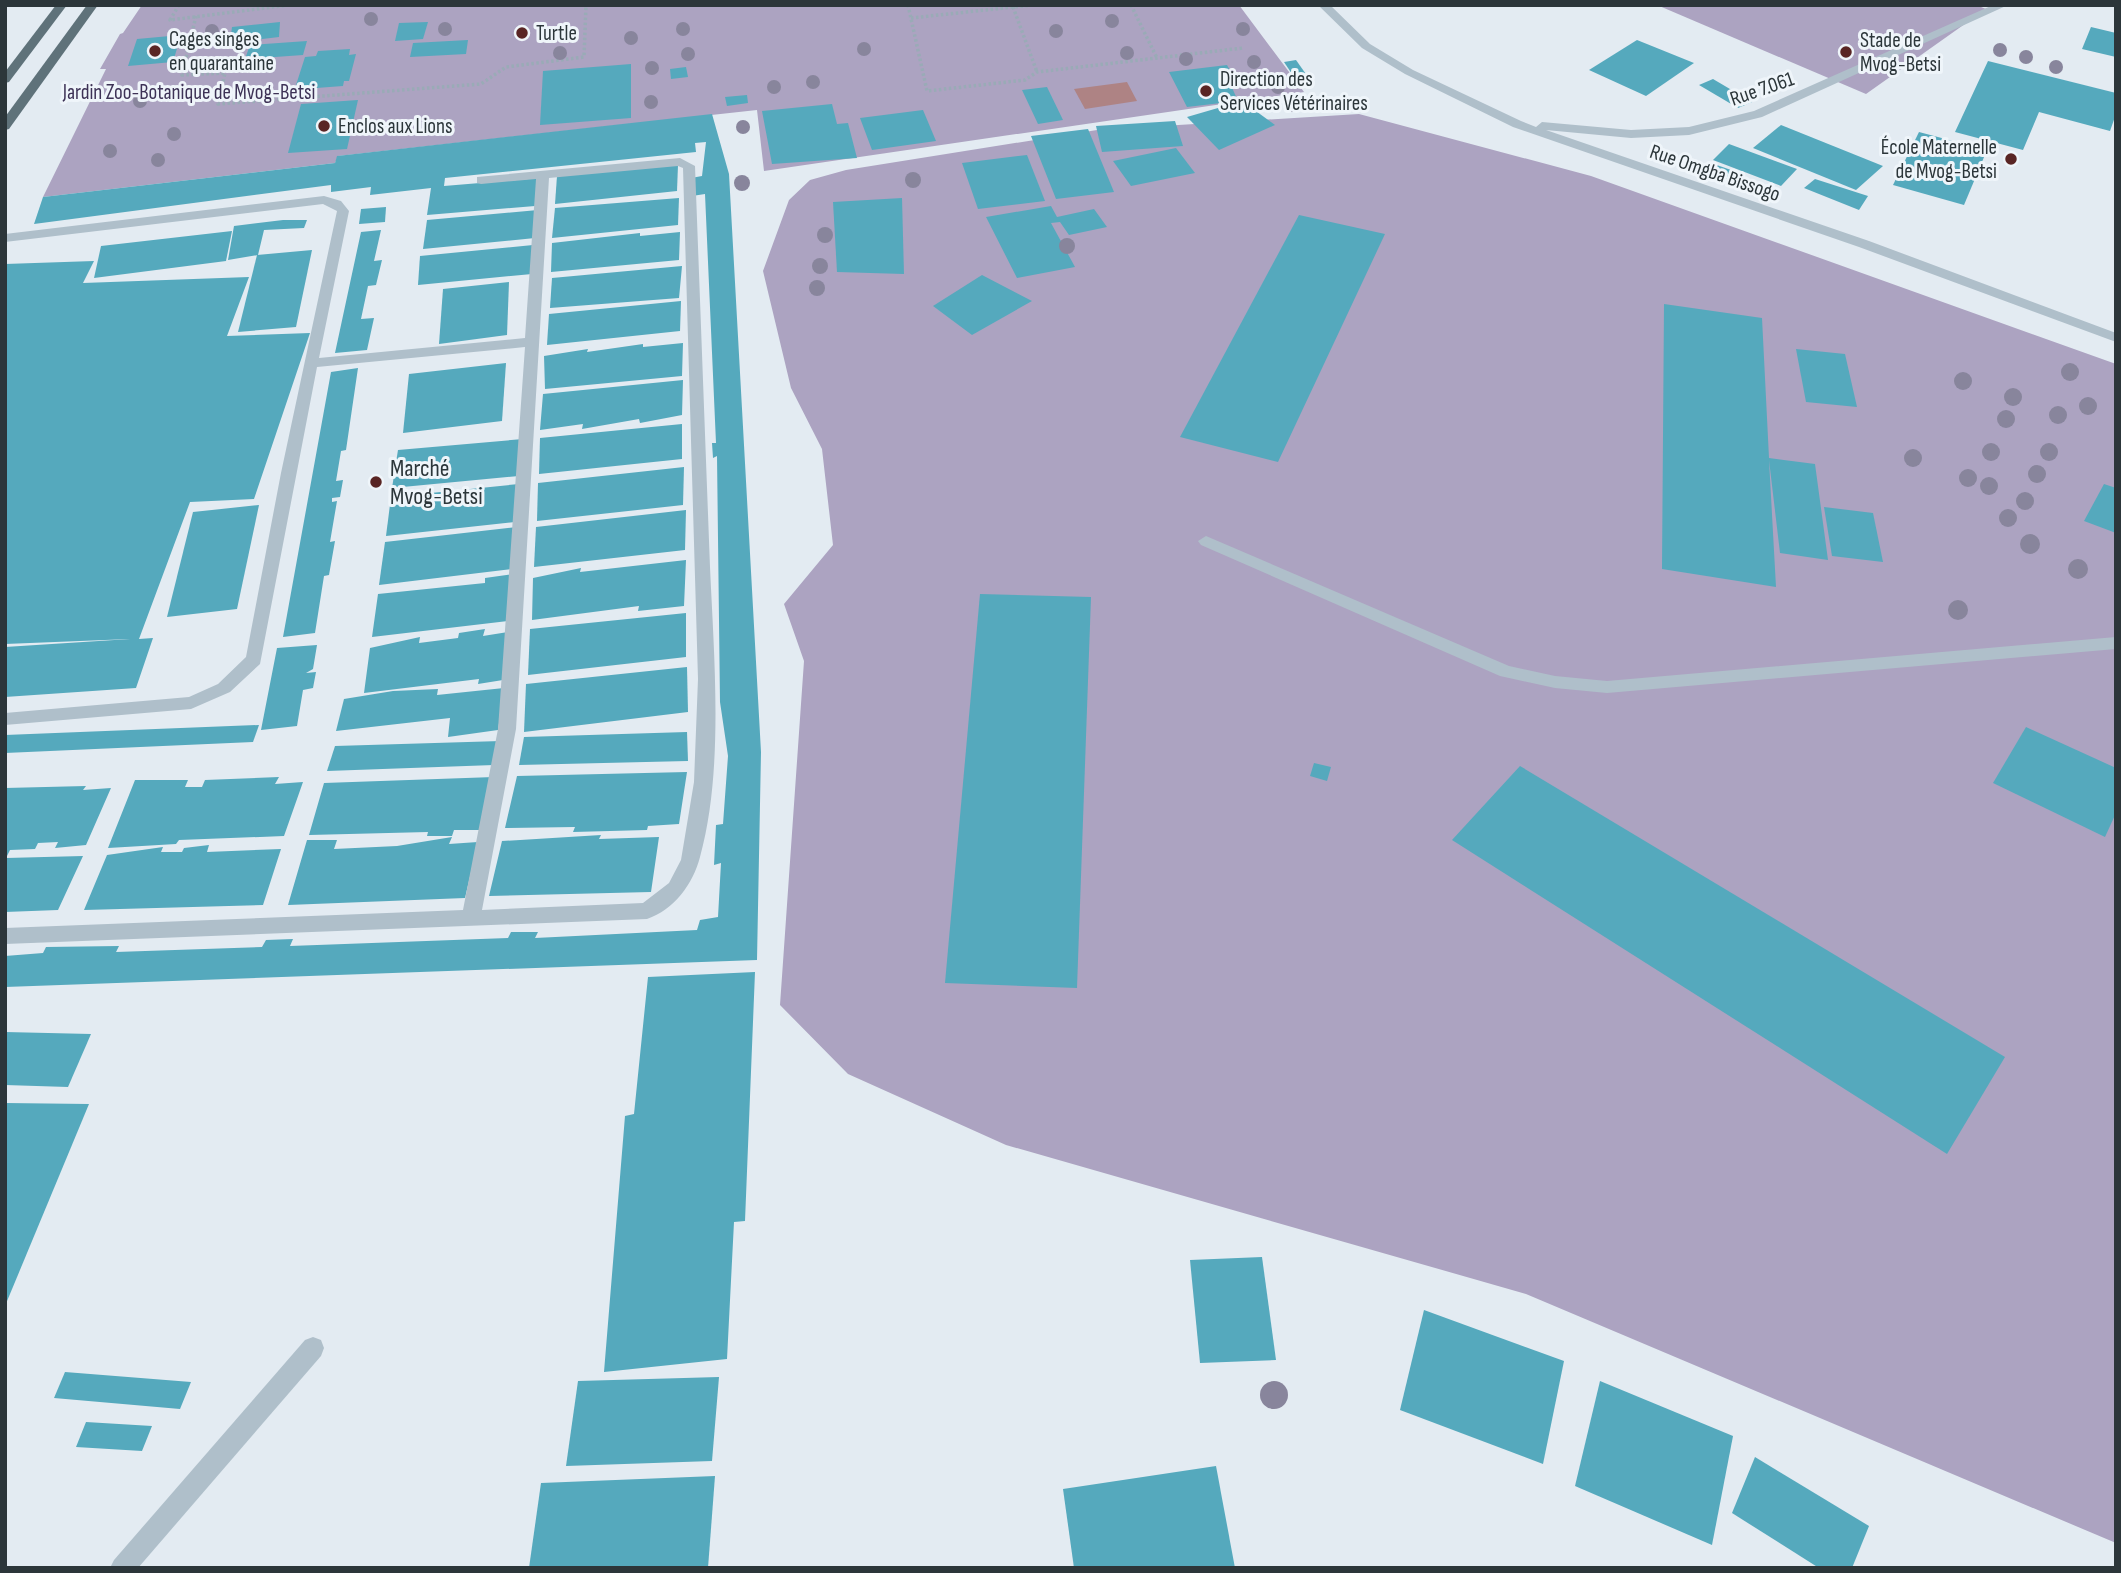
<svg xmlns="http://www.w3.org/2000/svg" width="2121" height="1573" font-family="'Sofia Sans Condensed',sans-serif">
<rect width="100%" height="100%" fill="#e3ebf2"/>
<!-- green -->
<g fill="#aca3c1">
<polygon points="142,5 1239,5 1304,92 764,171 757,110 338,156 335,163 43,197 106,69 100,69 120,34 123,33"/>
<polygon points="1657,5 1976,5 1986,9 1866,94"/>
<polygon points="1359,114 1591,176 2116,364 2116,1543 1526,1294 1006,1145 848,1074 780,1005 804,661 784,604 833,545 822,449 791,388 763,271 789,200 810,180 846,170 1097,130"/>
</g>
<!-- water -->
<polygon fill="#ae8384" points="1127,82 1137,101 1085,109 1074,89"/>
<!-- building -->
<g fill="#55a9bd">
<polygon points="280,22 279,37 230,43 232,27"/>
<polygon points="428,22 423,39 395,41 399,23"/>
<polygon points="2091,27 2116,33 2116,57 2082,49"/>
<polygon points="181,35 173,62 128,66 137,39"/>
<polygon points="468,40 466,54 410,57 413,43"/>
<polygon points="1637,40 1694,63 1646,96 1589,70"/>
<polygon points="307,41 303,55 245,59 250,45"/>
<polygon points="350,49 349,55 356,54 349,81 344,81 343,86 303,89 304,84 296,85 305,57 316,56 318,51"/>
<polygon points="1296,60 1308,77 1296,80 1284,62"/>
<polygon points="1988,61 2116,93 2116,114 2110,131 2039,112 2023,150 1955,132"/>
<polygon points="631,64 631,118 540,125 543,71"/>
<polygon points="1227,65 1235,80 1229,81 1238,101 1187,107 1169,72"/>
<polygon points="686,67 688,77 671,79 670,69"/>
<polygon points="1713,79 1752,102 1738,108 1699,85"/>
<polygon points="1047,87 1063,120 1038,124 1022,90"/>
<polygon points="747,95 748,103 727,106 725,97"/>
<polygon points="358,100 347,149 288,153 301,104"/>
<polygon points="1242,101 1275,125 1219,150 1187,117"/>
<polygon points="832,104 837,124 848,123 857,158 772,164 762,111"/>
<polygon points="923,110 936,141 872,150 860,118"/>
<polygon points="712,114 729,174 761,752 757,960 5,987 5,956 43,953 46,947 119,946 116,952 262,947 266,940 293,939 290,946 508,938 511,932 538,932 535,938 697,930 700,920 718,917 721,863 714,865 716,825 723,824 728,756 720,702 717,456 713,458 712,443 716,443 705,194 692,196 691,178 702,176 706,142 695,143 696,152 445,178 444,186 540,178 535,206 427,215 431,188 370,195 371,187 331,192 331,185 34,224 43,197 335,163 337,156"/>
<polygon points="1175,121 1183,146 1102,152 1096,126"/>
<polygon points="1781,125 1883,166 1856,190 1753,148"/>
<polygon points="1088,129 1114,192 1056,199 1031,136"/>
<polygon points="1919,132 1987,150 1964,205 1893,185"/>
<polygon points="1729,144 1797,169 1781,186 1713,160"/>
<polygon points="1176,148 1195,173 1131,186 1113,161"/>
<polygon points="1027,155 1045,201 978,209 962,163"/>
<polygon points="1708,162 1734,171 1727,179 1700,170"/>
<polygon points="678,165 677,191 555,204 557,176"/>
<polygon points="1815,179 1868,196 1859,210 1804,188"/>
<polygon points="679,198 678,225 552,238 555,208"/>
<polygon points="902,198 904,274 837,272 833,202"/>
<polygon points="1051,206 1057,217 1094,209 1107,227 1069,235 1060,222 1051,223 1075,267 1017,278 986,217"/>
<polygon points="386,207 385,222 359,224 361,209"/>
<polygon points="538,210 535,238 423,249 427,220"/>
<polygon points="1299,215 1385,234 1278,462 1180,437"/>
<polygon points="283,220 307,220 304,228 264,230 258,255 228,260 234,226"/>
<polygon points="381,230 374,261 382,260 376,285 368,286 361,319 374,318 367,350 335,353 361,232"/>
<polygon points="232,231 226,261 94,278 101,246"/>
<polygon points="680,232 679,260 551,272 552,243 640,233 640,236"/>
<polygon points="533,245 532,274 418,285 420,256"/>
<polygon points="312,250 296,327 238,332 257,255"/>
<polygon points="94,261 83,283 249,277 227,336 310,333 254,499 190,502 139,639 153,638 136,688 5,697 5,647 130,639 5,644 5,264"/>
<polygon points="682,266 679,298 550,308 552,278"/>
<polygon points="982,275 1032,301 972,335 933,306"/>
<polygon points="509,282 507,335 439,344 443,289"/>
<polygon points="681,301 680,331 547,345 549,314"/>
<polygon points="1664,304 1762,318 1769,458 1815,464 1828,560 1780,553 1769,460 1776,587 1662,569"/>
<polygon points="683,343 682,376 545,389 544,356 588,349 587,352 643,344 643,347"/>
<polygon points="1796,349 1845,354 1857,407 1806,402"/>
<polygon points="506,363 502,421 403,433 409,374"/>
<polygon points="358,368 346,450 341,451 336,481 343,480 340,497 332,498 332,502 337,501 330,542 335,541 329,575 324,576 315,633 283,637 331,372"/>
<polygon points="683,380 682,415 640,423 639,419 582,429 583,424 540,430 543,394"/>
<polygon points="682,424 682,459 539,474 540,438"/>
<polygon points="523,439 519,476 392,488 398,450"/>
<polygon points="684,467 683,505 537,521 538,483"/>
<polygon points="519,484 515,522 386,536 391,497"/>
<polygon points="2104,484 2116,488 2116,533 2084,521"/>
<polygon points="259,505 237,609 167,617 193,512"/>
<polygon points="1824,507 1873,513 1883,562 1832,556"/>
<polygon points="686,510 685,550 534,567 536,527"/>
<polygon points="517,527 512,569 379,585 385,542"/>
<polygon points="686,560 684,606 638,611 639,606 532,620 533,578 581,568 580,572"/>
<polygon points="514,574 508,621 372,637 378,594 485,583 485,578"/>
<polygon points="980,594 1091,597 1077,988 945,983"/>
<polygon points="686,613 686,657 528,675 530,629"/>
<polygon points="485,629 483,636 508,632 503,680 478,684 479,679 364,693 370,648 420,637 419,643 458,638 459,633"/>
<polygon points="317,645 313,669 306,673 316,672 313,688 303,690 297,726 261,730 277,648"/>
<polygon points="687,667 688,712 524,732 526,684"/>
<polygon points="504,688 498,730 448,737 450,718 336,731 344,699 393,691 438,689 437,695"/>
<polygon points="259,725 253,742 5,753 5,735"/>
<polygon points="2026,727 2116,768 2116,813 2105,837 1993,783"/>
<polygon points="687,732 688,761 519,765 524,737"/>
<polygon points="501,741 494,765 327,771 335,746"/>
<polygon points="1314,763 1331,767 1327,781 1310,776"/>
<polygon points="1520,766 2005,1057 1947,1154 1452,840"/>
<polygon points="687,772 679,824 648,826 647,830 573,832 575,827 505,828 517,776"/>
<polygon points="279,777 275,784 303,782 284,836 179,840 176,844 108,848 135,780 188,780 185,787 202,787 205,780"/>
<polygon points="494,777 480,830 454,830 452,836 427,836 428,832 309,835 324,783"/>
<polygon points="86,786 83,790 111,788 86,845 55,848 58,842 38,843 35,849 10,850 6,858 83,856 58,910 5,912 5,788"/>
<polygon points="601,835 599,839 659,837 651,892 489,896 502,841"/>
<polygon points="452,837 449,844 478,842 465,898 288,905 307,840 337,840 334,849 397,846"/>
<polygon points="209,845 207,852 281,849 263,905 84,910 107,855 163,847 161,852 182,852 184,848"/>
<polygon points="755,972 745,1221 734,1222 727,1359 604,1372 625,1116 634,1114 648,977"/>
<polygon points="5,1032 91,1034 68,1087 5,1085"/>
<polygon points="5,1103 89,1104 5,1306"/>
<polygon points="1262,1257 1276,1360 1200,1363 1190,1260"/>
<polygon points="1424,1310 1564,1361 1543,1464 1400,1410"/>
<polygon points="65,1372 191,1382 180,1409 54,1398"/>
<polygon points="719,1377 712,1461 566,1466 578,1381"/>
<polygon points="1600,1381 1733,1436 1712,1545 1575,1486"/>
<polygon points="86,1422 152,1426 142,1451 76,1447"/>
<polygon points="1755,1457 1869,1526 1852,1568 1819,1568 1732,1513"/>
<polygon points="1216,1466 1235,1568 1074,1568 1063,1489"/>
<polygon points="715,1476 708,1568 529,1568 541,1483"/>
</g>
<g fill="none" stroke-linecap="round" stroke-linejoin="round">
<!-- path -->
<g stroke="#99abb6" stroke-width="3.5" stroke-dasharray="2.5 2.5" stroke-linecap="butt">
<polyline points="179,5 170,20 289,5"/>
<polyline points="908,5 927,91 1025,80 1037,72 1243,48"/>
<polyline points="1131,5 1157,58"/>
<polyline points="1013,7 1037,72"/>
<polyline points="196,16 182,75 225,73 218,104 481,84 506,67 584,57 586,5"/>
<polyline points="911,18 1032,5"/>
</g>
<!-- minor -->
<g fill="#afbfca" fill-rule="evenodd">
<polygon points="1318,5 1330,5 1370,44 1413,70 1521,121 1536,127 1542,122 1631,130 1689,127 1754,111 1993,5 2008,5 1762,117 1689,135 1631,138 1546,130 1869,241 2116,333 2116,342 1859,247 1513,127 1405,74 1362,48"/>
<path d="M 680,158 L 695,166 C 700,300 705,434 710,567 C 714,658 724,770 700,857 C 693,884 674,910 647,919 L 5,944 L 5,928 L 463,910 L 498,729 L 525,347 L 317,367 L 260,664 L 230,692 L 191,709 L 5,725 L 5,713 L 189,697 L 218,684 L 246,657 L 281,473 L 337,211 L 323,204 L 5,242 L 5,234 L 324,196 L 341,201 L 349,211 L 319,358 L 525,338 L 536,179 L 481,184 L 477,183 L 477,177 ZM 678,166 L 683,168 L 698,679 L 694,782 L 681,860 L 669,883 L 643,903 L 482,910 L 516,729 L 549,178 Z"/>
<polygon points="1206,536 1509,666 1555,676 1607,681 2116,637 2116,649 1607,693 1555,688 1500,676 1201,545 1198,541"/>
<polygon points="313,1337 321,1340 324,1348 321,1356 138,1568 110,1568 114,1560 305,1340"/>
</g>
<!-- major -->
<g fill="#5f727a" fill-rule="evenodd">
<polygon points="56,5 67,5 9,82 5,83 5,72"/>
<polygon points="87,5 98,5 9,129 5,130 5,117"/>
</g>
</g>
<!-- trees -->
<g fill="#88859c">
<circle cx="371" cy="19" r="7"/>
<circle cx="1112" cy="21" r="7"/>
<circle cx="445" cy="29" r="7"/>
<circle cx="683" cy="29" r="7"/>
<circle cx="1243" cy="29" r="7"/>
<circle cx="212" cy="31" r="7"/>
<circle cx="1056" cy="31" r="7"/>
<circle cx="631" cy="38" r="7"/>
<circle cx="864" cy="49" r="7"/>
<circle cx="2000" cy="50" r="7"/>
<circle cx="560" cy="53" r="7"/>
<circle cx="1127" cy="53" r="7"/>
<circle cx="688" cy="54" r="7"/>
<circle cx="2026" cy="57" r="7"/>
<circle cx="1186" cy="59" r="7"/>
<circle cx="1254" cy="62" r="7"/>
<circle cx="2056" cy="67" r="7"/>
<circle cx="652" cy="68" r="7"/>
<circle cx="813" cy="82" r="7"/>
<circle cx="774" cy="87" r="7"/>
<circle cx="1278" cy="87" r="7"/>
<circle cx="140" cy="101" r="7"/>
<circle cx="651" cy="102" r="7"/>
<circle cx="1292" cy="105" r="7"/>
<circle cx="743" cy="127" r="7"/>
<circle cx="174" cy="134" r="7"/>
<circle cx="110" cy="151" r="7"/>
<circle cx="158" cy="160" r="7"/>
<circle cx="913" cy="180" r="8"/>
<circle cx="742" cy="183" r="8"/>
<circle cx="825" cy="235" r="8"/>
<circle cx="1067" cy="246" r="8"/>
<circle cx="820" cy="266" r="8"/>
<circle cx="817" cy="288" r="8"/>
<circle cx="2070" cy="372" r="9"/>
<circle cx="1963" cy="381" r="9"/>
<circle cx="2013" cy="397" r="9"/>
<circle cx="2088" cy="406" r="9"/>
<circle cx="2058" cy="415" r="9"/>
<circle cx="2006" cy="419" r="9"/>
<circle cx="1991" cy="452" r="9"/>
<circle cx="2049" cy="452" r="9"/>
<circle cx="1913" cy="458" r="9"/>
<circle cx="2037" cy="474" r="9"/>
<circle cx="1968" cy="478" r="9"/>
<circle cx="1989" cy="486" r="9"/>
<circle cx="2025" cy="501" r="9"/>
<circle cx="2008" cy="518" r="9"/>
<circle cx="2030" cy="544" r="10"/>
<circle cx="2078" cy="569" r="10"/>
<circle cx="1958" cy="610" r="10"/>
<circle cx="1274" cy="1395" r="14"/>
</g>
<!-- markers -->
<g fill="#592524" stroke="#eff5fa" stroke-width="2.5">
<circle cx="522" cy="33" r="7"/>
<circle cx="155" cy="51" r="7"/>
<circle cx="1846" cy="52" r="7"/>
<circle cx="1206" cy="91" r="7"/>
<circle cx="324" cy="126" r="7"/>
<circle cx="2011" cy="159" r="7"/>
<circle cx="376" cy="482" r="7"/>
</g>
<g text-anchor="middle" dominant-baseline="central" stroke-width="6" stroke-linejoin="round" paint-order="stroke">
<!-- far-poi labels -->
<g font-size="21" fill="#2c363a" stroke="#eff5fa" text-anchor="start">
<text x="536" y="33">Turtle</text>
<text x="169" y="39">Cages singes<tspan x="169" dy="24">en quarantaine</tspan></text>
<text x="1860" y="40">Stade de<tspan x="1860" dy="24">Mvog-Betsi</tspan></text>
<text x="1220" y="79">Direction des<tspan x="1220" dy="24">Services Vétérinaires</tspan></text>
<text x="338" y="126">Enclos aux Lions</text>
<text x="1997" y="147" text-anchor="end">École Maternelle<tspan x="1997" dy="24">de Mvog-Betsi</tspan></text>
</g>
<!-- far-street labels -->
<g font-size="21" fill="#2c363a" stroke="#eff5fa">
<text transform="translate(1762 89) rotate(-19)">Rue 7.061</text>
<text transform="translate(1715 173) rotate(19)">Rue Omgba Bissogo</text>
</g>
<!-- far-park labels -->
<g font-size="21" fill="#3d3256" stroke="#eff5fa">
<text x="189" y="92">Jardin Zoo-Botanique de Mvog-Betsi</text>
</g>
<!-- poi labels -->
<g font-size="24" fill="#2c363a" stroke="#eff5fa" text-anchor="start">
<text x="390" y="468">Marché<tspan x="390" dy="28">Mvog-Betsi</tspan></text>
</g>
</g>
<!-- border -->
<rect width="2121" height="1573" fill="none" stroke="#2c363a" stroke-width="14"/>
</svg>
